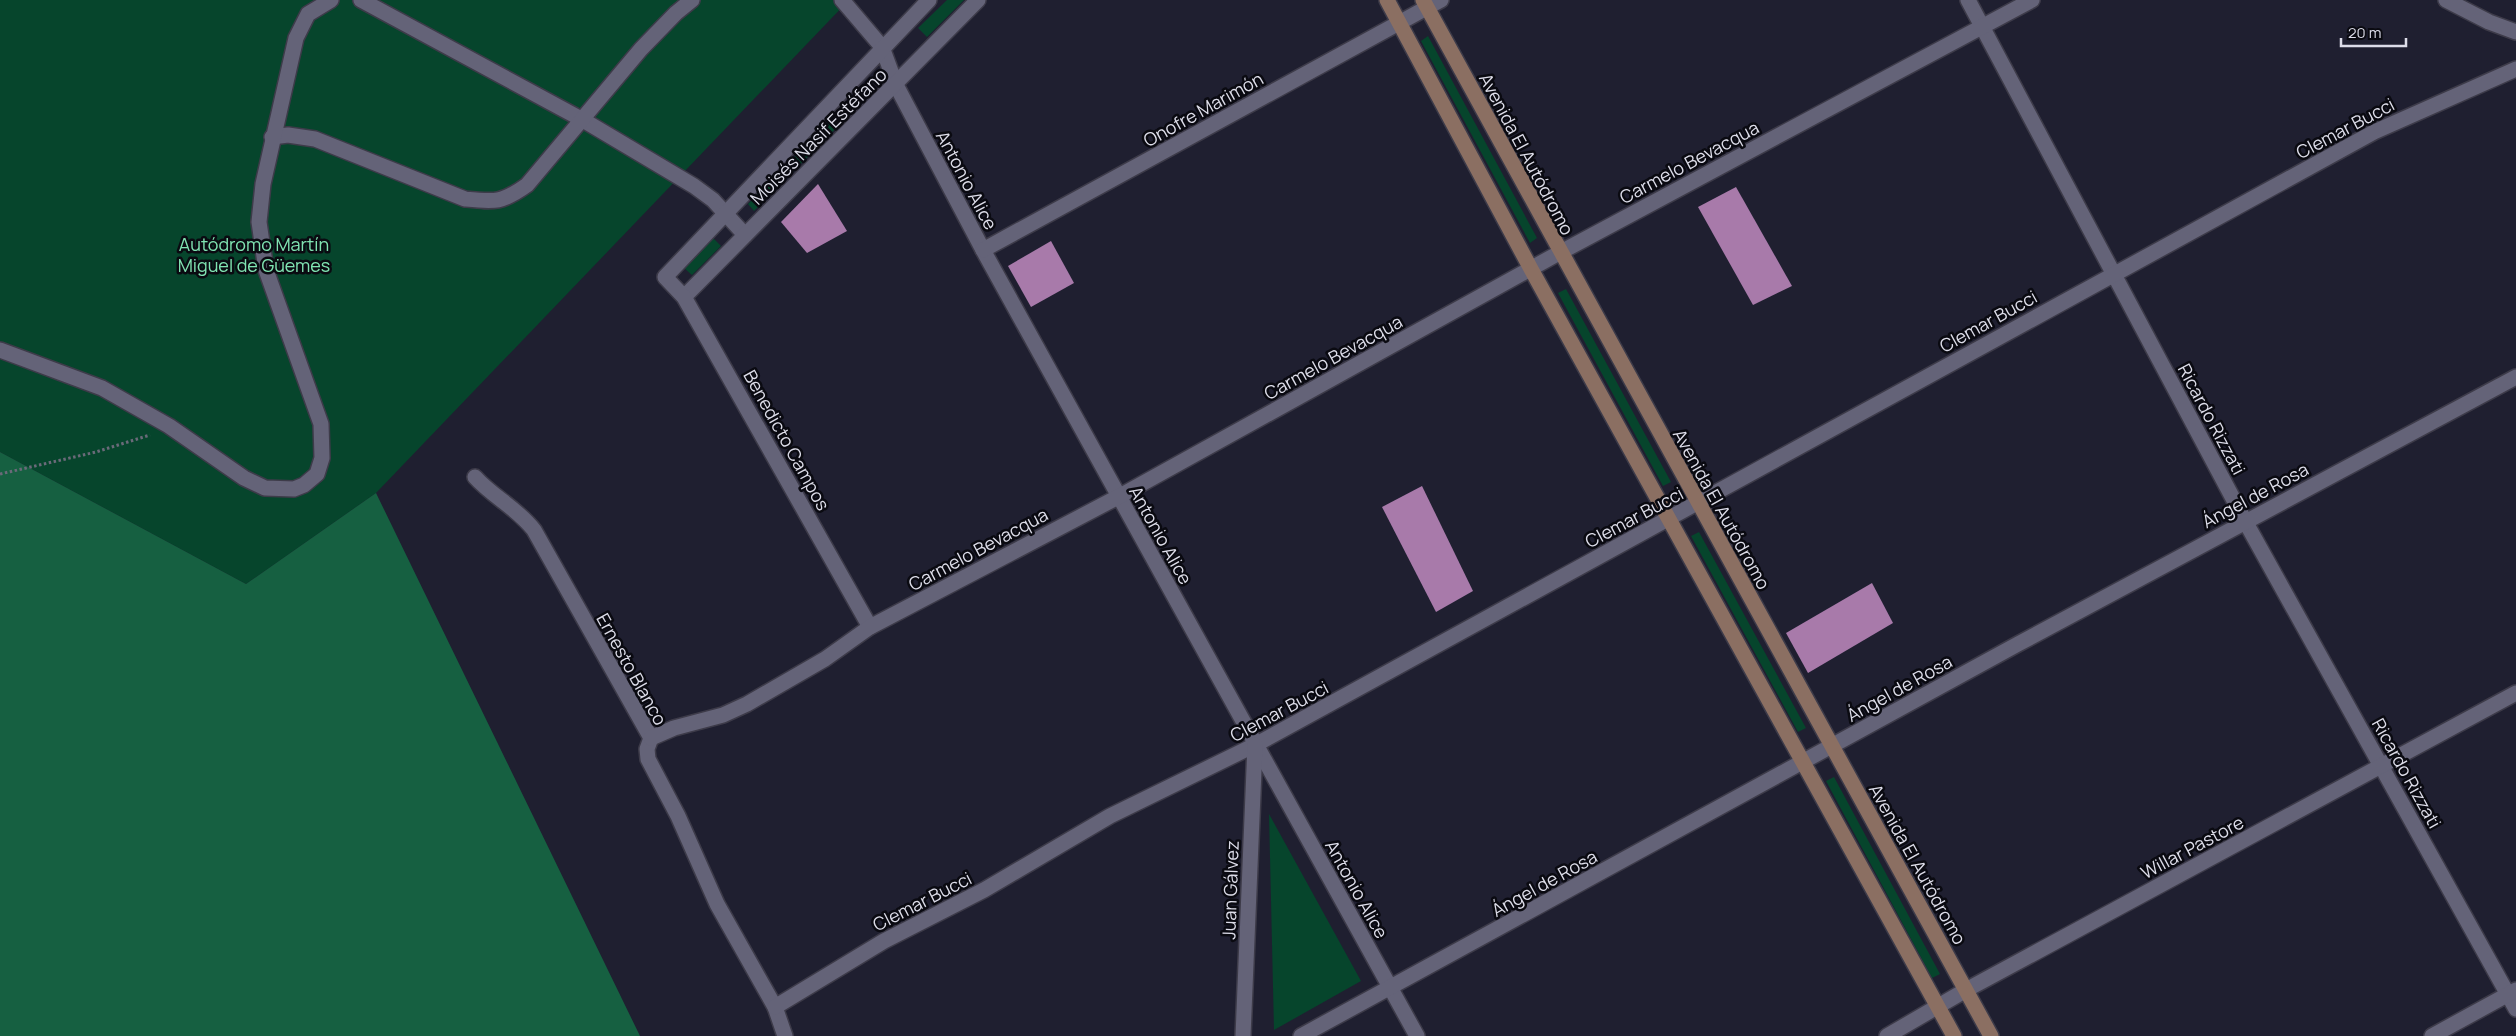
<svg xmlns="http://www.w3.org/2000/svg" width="2516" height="1036" font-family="Manrope,sans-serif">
<rect width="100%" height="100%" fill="#1f1f30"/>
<!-- green -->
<g fill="#06452c">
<polygon points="0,0 849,0 376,493 246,584 0,452"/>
<polygon points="947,0 964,0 927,37 918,28"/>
<polygon points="1428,36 1537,238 1530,243 1421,41"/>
<polygon points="868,82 875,89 754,211 748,204"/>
<polygon points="712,237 721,246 692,275 683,267"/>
<polygon points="1566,289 1671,482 1663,486 1558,293"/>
<polygon points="1699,532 1806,728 1798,732 1691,536"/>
<polygon points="1834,777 1940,974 1932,978 1826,781"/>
<polygon points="1269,814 1361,981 1274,1030"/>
</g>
<!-- forest -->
<polygon fill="#166041" points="0,452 246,584 376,493 640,1036 0,1036"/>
<!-- building -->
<g fill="#a87aaa">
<polygon points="818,184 847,231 807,253 781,222"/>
<polygon points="1736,187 1792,286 1753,305 1698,207"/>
<polygon points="1051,241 1074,283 1031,307 1008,266"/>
<polygon points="1422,486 1473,591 1436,612 1382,507"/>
<polygon points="1872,583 1893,623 1808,673 1786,633"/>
</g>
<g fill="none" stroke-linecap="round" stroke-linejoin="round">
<defs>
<g id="street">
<polyline points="361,0 583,120 694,186 713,200 745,235"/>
<polyline points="842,0 882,47 896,85 983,250 1417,1036"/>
<polyline points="1968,0 2245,521 2516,1009"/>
<polyline points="2446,0 2489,22 2516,32"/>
<path d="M 272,137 L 288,135 L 315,139 L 465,199 C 495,202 502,203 527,185 L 641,49 L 676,13 L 692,0"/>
<polyline points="983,250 1441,0"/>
<polyline points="684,297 978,0"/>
<polyline points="0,350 102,388 169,426 244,478 265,488 294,489 304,485 317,474 322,458 321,424 266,270 259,222 263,184 296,38 308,14 331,0"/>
<path d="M 475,477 C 493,497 517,508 534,530 L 651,738 L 647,749 L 648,759 L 678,816 L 717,904 L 775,1007 L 785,1036"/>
<polyline points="870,627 684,297 665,277 929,0"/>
<polyline points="651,738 674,728 723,715 747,704 825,659 870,627 1118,497 1559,253 2032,0"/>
<polyline points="775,1007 884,941 984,890 1110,816 1255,745 2374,132 2516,69"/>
<polyline points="1243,1036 1255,745"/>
<polyline points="1301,1036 2018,644 2516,377"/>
<polyline points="1887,1036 1966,990 2516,693"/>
<polyline points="2432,1036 2516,990"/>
</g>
<g id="secondary">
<polyline points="1387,0 1531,269 1954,1036"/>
<polyline points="1423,0 1991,1036"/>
</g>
</defs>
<!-- street casing -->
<use href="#street" stroke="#3d3b49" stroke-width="18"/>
<!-- secondary casing -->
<use href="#secondary" stroke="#3d3b49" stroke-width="18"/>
<!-- path -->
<polyline stroke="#6a6a79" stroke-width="3" stroke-dasharray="2.5 2.5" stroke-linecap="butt" points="0,474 96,452 150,435"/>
<!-- street -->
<use href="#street" stroke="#646378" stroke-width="15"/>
<!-- secondary -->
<use href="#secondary" stroke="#8b6f62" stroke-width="15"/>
</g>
<g text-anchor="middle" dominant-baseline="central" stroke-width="5" stroke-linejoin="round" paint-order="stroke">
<!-- street labels -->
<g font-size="18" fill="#dddde9" stroke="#0a0a11">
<text transform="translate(1203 109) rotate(-29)">Onofre Marimón</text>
<text transform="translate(2345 128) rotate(-28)">Clemar Bucci</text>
<text transform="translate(818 136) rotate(-45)">Moisés Nasif Estéfano</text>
<text transform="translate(1527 154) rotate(62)">Avenida El Autódromo</text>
<text transform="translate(1689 162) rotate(-28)">Carmelo Bevacqua</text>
<text transform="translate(967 180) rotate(62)">Antonio Alice</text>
<text transform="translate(1988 321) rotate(-29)">Clemar Bucci</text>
<text transform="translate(1333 357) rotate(-29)">Carmelo Bevacqua</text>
<text transform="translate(2212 419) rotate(62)">Ricardo Rizzati</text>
<text transform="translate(787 440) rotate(61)">Benedicto Campos</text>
<text transform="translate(2255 495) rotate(-28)">Ángel de Rosa</text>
<text transform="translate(1722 509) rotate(61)">Avenida El Autódromo</text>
<text transform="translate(1634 517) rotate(-28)">Clemar Bucci</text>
<text transform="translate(1161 535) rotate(61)">Antonio Alice</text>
<text transform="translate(978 549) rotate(-28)">Carmelo Bevacqua</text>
<text transform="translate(632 669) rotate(61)">Ernesto Blanco</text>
<text transform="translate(1899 688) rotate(-29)">Ángel de Rosa</text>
<text transform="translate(1279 711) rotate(-28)">Clemar Bucci</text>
<text transform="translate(2407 773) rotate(61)">Ricardo Rizzati</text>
<text transform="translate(2192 847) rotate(-28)">Willar Pastore</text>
<text transform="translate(1918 864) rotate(61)">Avenida El Autódromo</text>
<text transform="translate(1544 883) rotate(-29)">Ángel de Rosa</text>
<text transform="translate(1357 889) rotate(61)">Antonio Alice</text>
<text transform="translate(1230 890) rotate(-88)">Juan Gálvez</text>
<text transform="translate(922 901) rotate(-27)">Clemar Bucci</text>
</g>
<!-- park labels -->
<g font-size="18" fill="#80e4b2" stroke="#0a0a11">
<text x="254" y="244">Autódromo Martín<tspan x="254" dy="21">Miguel de Güemes</tspan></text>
</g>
</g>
<!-- scale -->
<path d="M2341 38v8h65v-8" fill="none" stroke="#dddde9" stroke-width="2.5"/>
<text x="2348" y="38" font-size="15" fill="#dddde9" stroke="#0a0a11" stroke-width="4" paint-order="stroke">20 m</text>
</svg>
